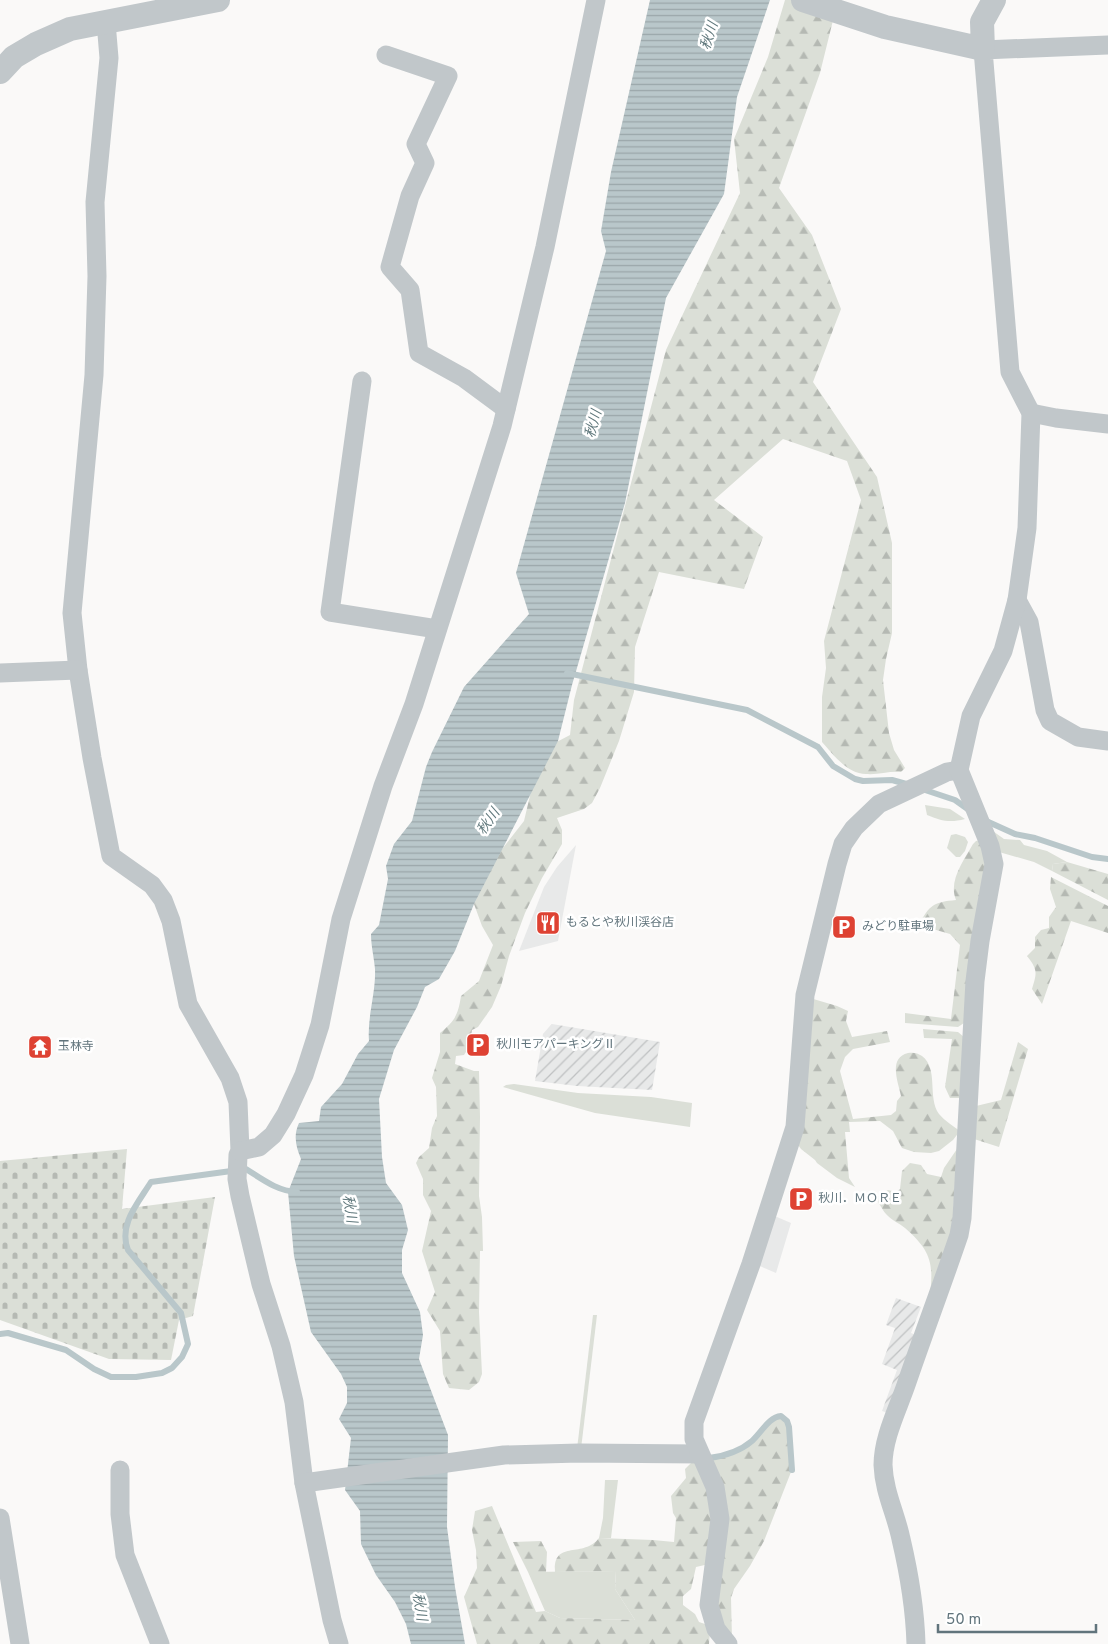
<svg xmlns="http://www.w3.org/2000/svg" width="1108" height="1644" font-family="Overpass,'Noto Sans JP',sans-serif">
<defs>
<pattern id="industrial-furrows" width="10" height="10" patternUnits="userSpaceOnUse" patternTransform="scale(1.25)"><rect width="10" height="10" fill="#e8e9e9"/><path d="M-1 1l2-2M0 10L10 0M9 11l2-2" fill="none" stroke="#bfc1c2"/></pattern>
<pattern id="forest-firs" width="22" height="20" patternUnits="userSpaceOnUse" patternTransform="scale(1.25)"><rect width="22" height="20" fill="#dbdfd7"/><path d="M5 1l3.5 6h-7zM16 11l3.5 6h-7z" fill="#b5b9b3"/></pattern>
<pattern id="cemetery-stones" width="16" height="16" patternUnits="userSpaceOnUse" patternTransform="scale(1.25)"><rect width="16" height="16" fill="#dbdfd7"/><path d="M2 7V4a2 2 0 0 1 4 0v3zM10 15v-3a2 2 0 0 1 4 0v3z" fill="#b5b9b3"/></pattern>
<pattern id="water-rules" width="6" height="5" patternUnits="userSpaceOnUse" patternTransform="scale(1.25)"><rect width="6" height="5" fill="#b9c7ca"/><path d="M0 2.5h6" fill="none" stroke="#9aa6a9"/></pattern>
</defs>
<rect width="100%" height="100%" fill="#faf9f8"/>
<!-- built -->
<g fill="#e8e9e9">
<polygon points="576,845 558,941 519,951 544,887 557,867"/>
<polygon points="770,1214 791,1223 776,1273 755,1264"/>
</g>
<!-- industrial -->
<g fill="url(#industrial-furrows)">
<polygon points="552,1024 660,1042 652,1090 577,1086 535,1081 543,1034"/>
<polygon points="896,1298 921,1307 911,1333 916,1335 888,1413 882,1411 897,1370 882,1364 895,1328 886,1325"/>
</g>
<!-- green -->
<g fill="#dbdfd7">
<path d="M 925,805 L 950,809 L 965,819 C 950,823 941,821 927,815 Z"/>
<polygon points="990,829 1004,839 1020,840 1024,845 1047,851 1067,862 1053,864 1052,871 1034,862 999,852"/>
<polygon points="956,834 965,837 968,842 965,851 960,857 956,857 947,848 951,835"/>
<polygon points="514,1084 578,1093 651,1097 692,1103 690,1127 595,1113 503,1087 506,1085"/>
<polygon points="593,1315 597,1315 581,1449 577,1449"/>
<polygon points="605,1480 618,1480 611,1538 599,1538 603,1518"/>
<polygon points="616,1571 615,1589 635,1620 560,1618 545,1611 528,1572"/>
</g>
<!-- forest -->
<g fill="url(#forest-firs)">
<path d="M 785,0 L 838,0 L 820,73 L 779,188 L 812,235 L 841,309 L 813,382 L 877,477 L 892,543 L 892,633 L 886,659 L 883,680 L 889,733 L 894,750 L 905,768 L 901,772 C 889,771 878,775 866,774 C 847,774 833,754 822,742 L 822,697 L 826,668 L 824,641 L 861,500 L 847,461 L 783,439 L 714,500 L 763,537 L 744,589 L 659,572 L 635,647 L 634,692 L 619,741 L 600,788 L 592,803 L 584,809 L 557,818 L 562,830 L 562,844 L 542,878 L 525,913 L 509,956 L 501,986 L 492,1007 L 478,1027 L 472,1030 L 469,1047 L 464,1055 L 456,1056 L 455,1064 L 474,1071 L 479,1071 L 480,1117 L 479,1196 L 482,1217 L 483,1251 L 480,1251 L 479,1312 L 482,1374 L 479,1382 L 469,1390 L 449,1388 L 443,1374 L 440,1331 L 427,1310 L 435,1292 L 422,1251 L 431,1211 L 423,1195 L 423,1179 L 416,1163 L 419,1157 L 429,1148 L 432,1128 L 437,1116 L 436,1087 L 432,1078 L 440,1052 L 440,1033 C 455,1021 458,1015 461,996 L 479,981 L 493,945 L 482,926 L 474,904 L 499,853 L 524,821 L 536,770 L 549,746 L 570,735 L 574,700 L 666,350 L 740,193 L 734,139 L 768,57 Z"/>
<path d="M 980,840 L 986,866 L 964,1023 L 958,1027 L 905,1023 L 905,1013 L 951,1019 L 960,945 L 950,934 L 919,925 C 929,905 934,902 956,900 C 948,881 964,860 973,844 L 976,841 Z"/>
<polygon points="1067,862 1108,874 1108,900 1052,871 1053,864"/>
<path d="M 1051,877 L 1108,906 L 1108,933 L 1071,921 L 1042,1004 L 1032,989 C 1037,973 1038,970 1027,956 L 1035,948 L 1035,937 L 1041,930 L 1049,928 L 1049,917 L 1056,907 L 1050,889 Z"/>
<path d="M 810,998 L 837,1006 L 848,1011 L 846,1021 L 852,1037 L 887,1031 L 890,1042 L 853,1049 L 845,1057 L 840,1071 L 853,1119 L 891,1115 L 896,1111 L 897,1101 L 901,1096 C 898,1082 888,1058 908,1053 C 913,1052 918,1053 922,1056 C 939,1069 927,1097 939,1114 C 945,1121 953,1126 960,1131 L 953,1140 L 939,1151 L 931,1153 L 914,1152 L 902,1148 L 893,1131 L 880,1121 L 849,1122 L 850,1132 L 845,1132 L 849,1178 L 855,1187 L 837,1178 L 817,1163 L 815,1160 L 801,1149 L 796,1142 Z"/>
<polygon points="923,1029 958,1032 964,1037 962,1098 950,1098 945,1087 952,1039 924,1038"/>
<polygon points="1018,1042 1028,1049 999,1147 974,1139 976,1106 1001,1100"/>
<path d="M 957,1149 L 952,1232 L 930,1294 C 934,1262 930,1250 905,1228 C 899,1223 891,1220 886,1214 C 881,1209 881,1203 874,1199 L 888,1190 L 896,1192 L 900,1189 L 902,1171 L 910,1163 L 921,1165 L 927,1174 L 941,1177 L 944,1168 Z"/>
<path d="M 778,1417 L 785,1420 L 788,1426 L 791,1472 L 764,1541 L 750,1566 L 734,1589 L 731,1598 L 732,1639 L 721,1628 L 715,1591 L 708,1459 C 727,1456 745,1451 758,1437 C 765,1429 770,1422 778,1417 Z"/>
<path d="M 695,1459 L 713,1497 L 709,1564 L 696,1567 L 691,1589 L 683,1596 L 683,1605 L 695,1614 L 699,1622 L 708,1625 L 710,1631 L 709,1644 L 477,1644 L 464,1597 L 477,1568 L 476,1550 L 472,1530 L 475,1511 L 492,1506 L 536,1612 L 545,1611 L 560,1618 L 635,1620 L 615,1589 L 616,1571 L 555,1572 C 553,1539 583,1559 599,1538 L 653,1540 L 674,1542 L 676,1518 L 673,1513 L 671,1496 L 686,1478 L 685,1469 Z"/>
<polygon points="541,1541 547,1552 546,1572 528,1572 513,1542"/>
</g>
<!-- cemetery -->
<polygon fill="url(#cemetery-stones)" points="127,1149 122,1209 215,1197 193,1316 179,1320 171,1360 109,1359 0,1320 0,1161"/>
<!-- water -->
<path fill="url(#water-rules)" d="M 650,0 L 770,0 L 737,97 L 724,194 L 666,298 L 625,503 L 572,685 L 558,741 L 474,904 L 455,951 L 439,979 L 425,987 L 417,1007 L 394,1050 L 379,1099 L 382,1157 L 386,1183 L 402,1205 L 408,1230 L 402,1250 L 402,1273 L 420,1312 L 423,1335 L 419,1359 L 448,1435 L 447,1527 L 455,1587 L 465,1644 L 411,1644 L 406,1624 L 395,1602 L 376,1575 L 361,1544 L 360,1511 L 345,1490 L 351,1438 L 339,1419 L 347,1403 L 347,1387 L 341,1374 L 311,1332 L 294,1256 L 288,1192 L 301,1159 C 296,1147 293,1136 299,1123 L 319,1121 L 321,1107 L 342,1084 L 358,1054 L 369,1041 C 367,1017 376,993 375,969 C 374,957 371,946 371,934 L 379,925 L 388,879 L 386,866 L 394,844 L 412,821 L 426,767 L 432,752 L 464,687 L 529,614 L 516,573 L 606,251 L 601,231 L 611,172 Z"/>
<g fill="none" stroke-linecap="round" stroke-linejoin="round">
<!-- stream -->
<g stroke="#b9c7ca" stroke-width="6">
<polyline points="567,673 747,710 818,747 833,766 855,779 863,781 892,780 910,785"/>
<polyline points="922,789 955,800 969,810"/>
<polyline points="984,820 1015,834 1035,838 1092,857 1108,859"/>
<path d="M 0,1334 L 8,1333 L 66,1350 L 94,1369 L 111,1377 L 136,1377 L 162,1373 L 172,1368 L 182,1357 L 188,1344 L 181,1313 L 128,1250 C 118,1225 138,1203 151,1182 L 246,1169 C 262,1179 277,1191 297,1192"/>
<path d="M 709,1458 C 725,1456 739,1452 752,1441 C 761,1433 769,1417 781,1416 L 787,1421 L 789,1427 L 792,1470"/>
</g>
<!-- minor -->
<g stroke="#c1c7ca" stroke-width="19">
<polyline points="106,22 109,58 95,202 97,276 94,375 72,613 78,670 92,758 111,856 152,885 163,900 171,921 188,1004 230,1078 238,1102 240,1151 238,1155 237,1179 240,1196 261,1284 281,1346 294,1402 304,1483 332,1620 339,1644"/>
<polyline points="386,55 448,76 416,144 425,163 410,196 390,267 410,290 419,353 464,378 506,409"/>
<polyline points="362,381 330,612 437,629"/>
<polyline points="1031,413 1056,418 1108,424"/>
<polyline points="1017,600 1029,622 1045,710 1050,721 1078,737 1108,741"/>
<polyline points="0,673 78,670"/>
<polyline points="240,1151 259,1147 273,1135 286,1114 304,1075 320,1025 341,919 383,786 414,704 502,426 545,247 596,0"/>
<polyline points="120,1470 120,1514 125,1555 160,1644"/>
<polyline points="304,1483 504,1455 579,1453 700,1454"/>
<polyline points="0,1518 20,1644"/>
<polyline points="728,1644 716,1629 709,1605 720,1519 715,1487 694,1439 694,1422 751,1264 795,1127 805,995 837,864 843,844 854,828 879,804 947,772 959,770"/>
<path d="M 916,1644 C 915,1609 909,1573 901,1539 C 896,1514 884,1492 883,1465 C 883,1438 897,1411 906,1385 C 923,1335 942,1285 959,1235 L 962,1218 L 975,981 L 980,941 L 994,864 L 990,846 L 959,770 L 971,716 L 1003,651 L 1017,600 L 1027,528 L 1031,413 L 1010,372 L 983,50 L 1108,45"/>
</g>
<!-- tertiary -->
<g stroke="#c1c7ca" stroke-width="24">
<polyline points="803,0 885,27 983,49 982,22 994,0"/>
<polyline points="0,72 14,57 36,44 70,29 218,0"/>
</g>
</g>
<!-- icons -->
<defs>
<symbol id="restaurant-square" viewBox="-11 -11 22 22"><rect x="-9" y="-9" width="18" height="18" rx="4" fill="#de4233" stroke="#fff"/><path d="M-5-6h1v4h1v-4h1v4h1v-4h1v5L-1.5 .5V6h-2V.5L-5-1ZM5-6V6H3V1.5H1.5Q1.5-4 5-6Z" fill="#fff"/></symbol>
<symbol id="parking-square" viewBox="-11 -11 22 22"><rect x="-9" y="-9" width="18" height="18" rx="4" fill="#de4233" stroke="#fff"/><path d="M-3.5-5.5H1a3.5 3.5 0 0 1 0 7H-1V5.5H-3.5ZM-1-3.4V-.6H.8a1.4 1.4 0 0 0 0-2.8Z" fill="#fff"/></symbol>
<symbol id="temple-square" viewBox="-11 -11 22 22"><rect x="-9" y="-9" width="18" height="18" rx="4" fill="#de4233" stroke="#fff"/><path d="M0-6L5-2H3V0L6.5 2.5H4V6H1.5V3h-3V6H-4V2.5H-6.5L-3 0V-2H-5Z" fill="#fff"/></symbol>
</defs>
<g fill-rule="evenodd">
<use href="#restaurant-square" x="534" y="909" width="28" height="28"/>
<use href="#parking-square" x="830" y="913" width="28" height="28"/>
<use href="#parking-square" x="464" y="1031" width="28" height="28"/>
<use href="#temple-square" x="26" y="1033" width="28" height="28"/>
<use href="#parking-square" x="787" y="1185" width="28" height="28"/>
</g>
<g text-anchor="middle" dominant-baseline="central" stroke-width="5" stroke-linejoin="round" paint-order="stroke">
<!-- poi labels -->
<g font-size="12" fill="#61747c" stroke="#fff" text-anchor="start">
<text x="566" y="923">もるとや秋川渓谷店</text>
<text x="862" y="927">みどり駐車場</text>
<text x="496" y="1045">秋川モアパーキングⅡ</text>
<text x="58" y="1047">玉林寺</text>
<text x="818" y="1199">秋川．ＭＯＲＥ</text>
</g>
<!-- water labels -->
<g font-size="14" font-style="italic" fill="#60787c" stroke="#fff">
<text transform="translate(710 36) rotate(-72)">秋川</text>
<text transform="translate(594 424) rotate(-75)">秋川</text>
<text transform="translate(489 822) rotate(-56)">秋川</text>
<text transform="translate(349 1209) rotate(81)">秋川</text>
<text transform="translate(419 1607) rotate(81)">秋川</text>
</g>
</g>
<!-- scale -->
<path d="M938 1624v8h158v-8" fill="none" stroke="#61747c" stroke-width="2.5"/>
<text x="946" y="1624" font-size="15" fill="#61747c" stroke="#ffffff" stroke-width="4" paint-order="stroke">50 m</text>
</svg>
